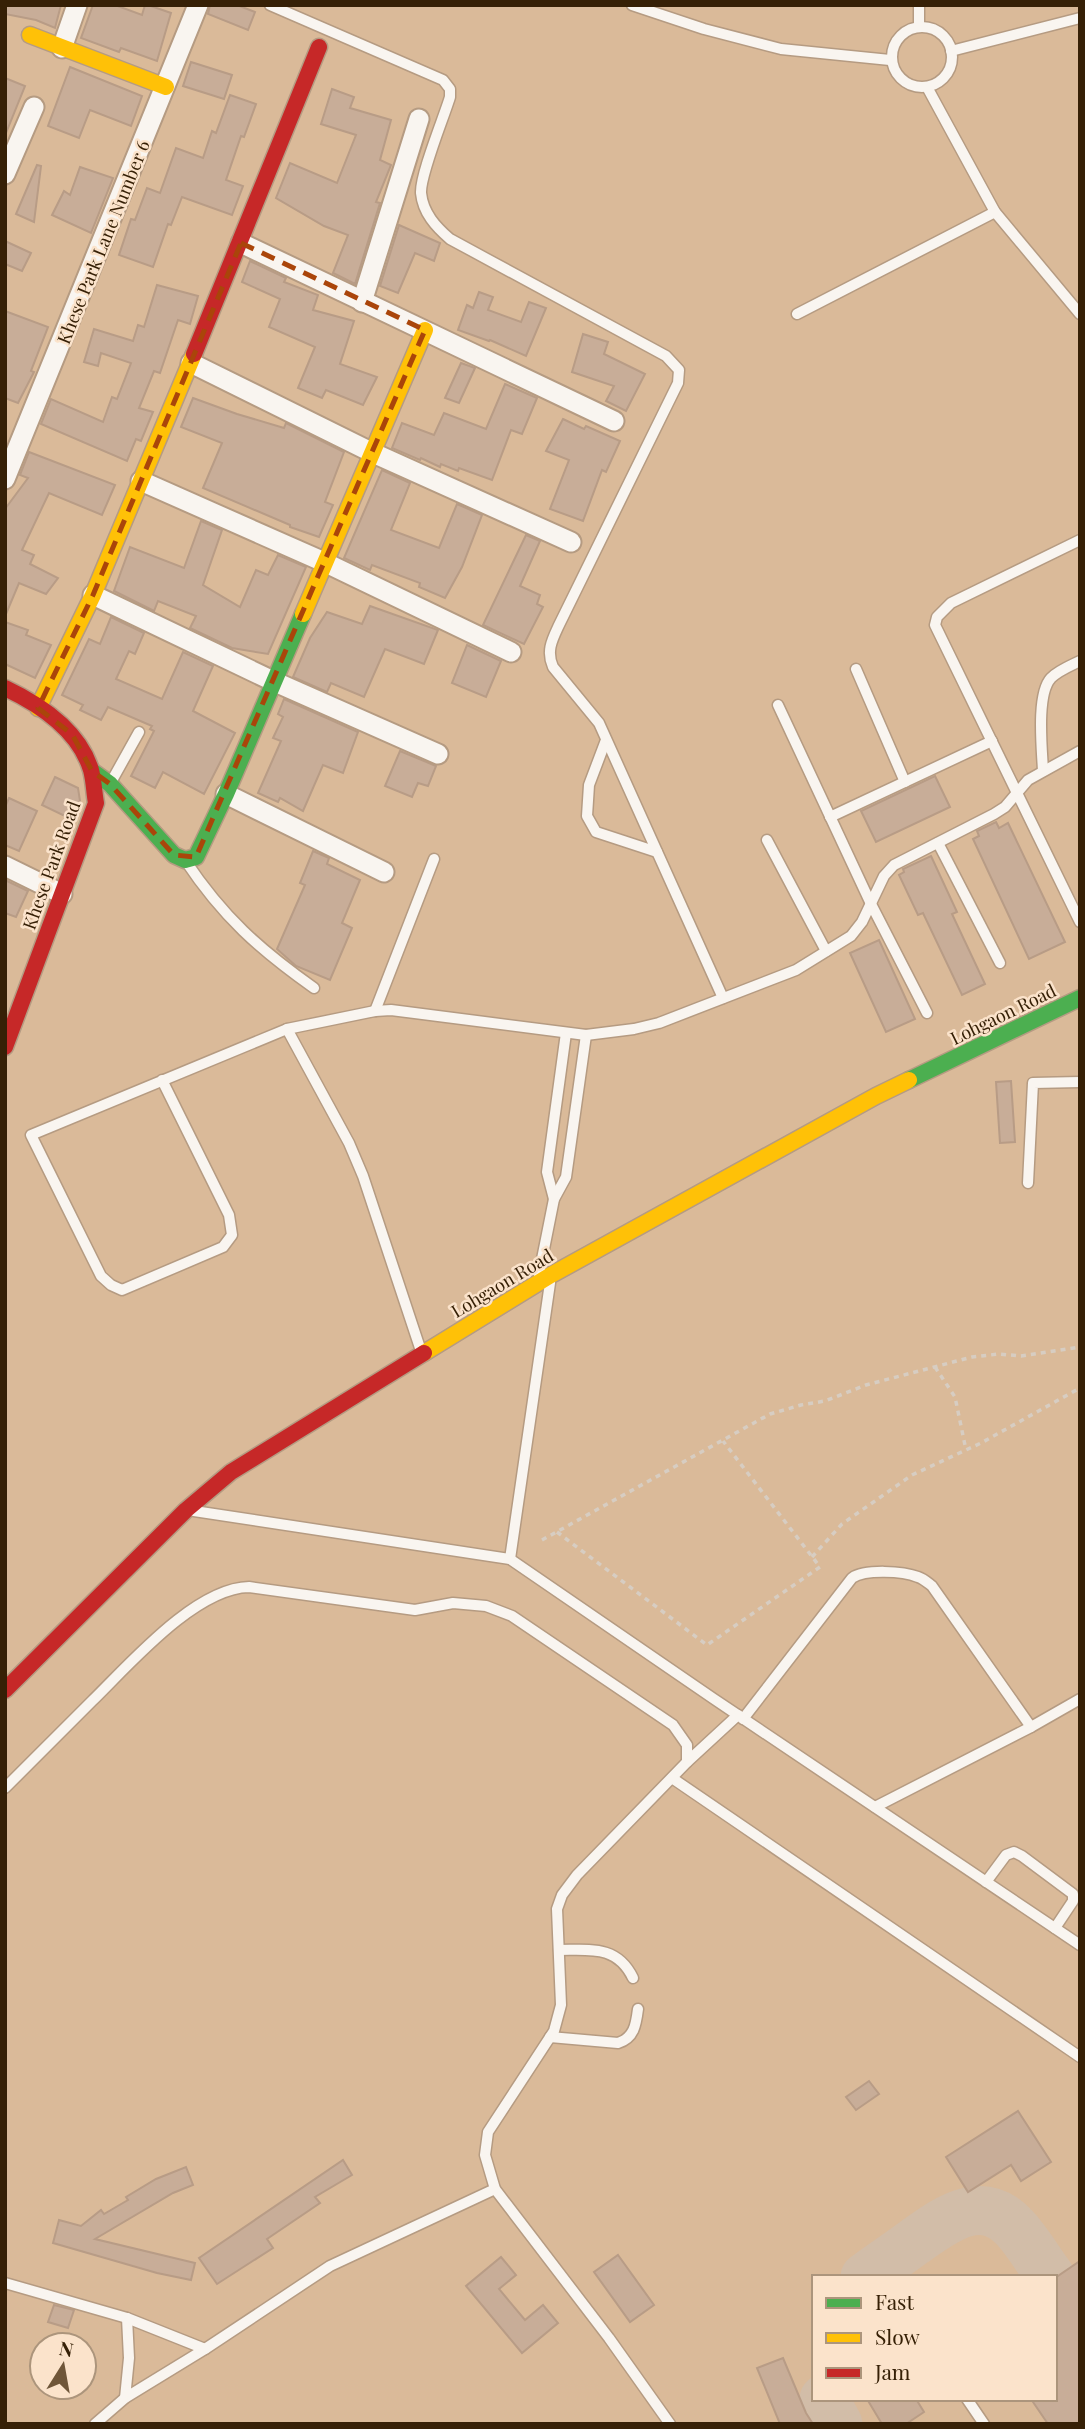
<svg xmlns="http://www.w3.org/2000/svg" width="1085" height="2429" font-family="'Playfair Display',serif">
<rect width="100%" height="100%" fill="#daba99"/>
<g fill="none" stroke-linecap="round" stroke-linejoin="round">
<!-- taxiway -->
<g stroke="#d2bda8" stroke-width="49">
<path d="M 865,2277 C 881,2265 898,2254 914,2242 C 944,2221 981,2191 1015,2228 C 1028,2242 1038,2260 1050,2276"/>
<polyline points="824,2399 838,2424"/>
</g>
</g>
<!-- building -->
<g fill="#c8ad98" stroke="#b89c86" stroke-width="2">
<polygon points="5,5 61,5 55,28 36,20 5,14"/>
<polygon points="93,5 115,5 142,15 145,5 148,5 171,13 157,61 121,48 119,52 81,38"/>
<polygon points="210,5 237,5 255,12 248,30 208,14"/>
<polygon points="191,62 232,75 224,99 183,86"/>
<polygon points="70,67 142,96 131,126 90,110 79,138 48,126"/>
<polygon points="5,78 25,86 6,133 5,133"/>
<polygon points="332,89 354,97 350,108 391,120 380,160 391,165 376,202 380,203 355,284 333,273 348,235 324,226 276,198 290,163 337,183 356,135 321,124"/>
<polygon points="230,95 256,104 244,137 241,136 226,180 243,186 232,215 182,197 171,225 168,224 153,267 119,255 131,219 135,220 147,188 160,193 176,148 203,158 212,131 216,133"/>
<polygon points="37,165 41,166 34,222 16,214"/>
<polygon points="80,167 113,178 91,233 52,215 64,191 70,195"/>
<polygon points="399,225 440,243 434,261 415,253 398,293 380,286"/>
<polygon points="5,241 31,253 22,271 5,264"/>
<polygon points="250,261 286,278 284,282 318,295 313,310 354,321 340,364 377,377 363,405 326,390 322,398 298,388 315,347 269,327 280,299 242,282"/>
<polygon points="157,285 198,296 190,324 178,320 160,373 154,371 139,408 153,412 141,441 136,439 127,461 41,424 51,399 103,422 112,397 117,399 131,363 101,353 98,366 84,362 94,329 133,341 138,325 144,327"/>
<polygon points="479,292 493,297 488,310 521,322 529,302 546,308 526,356 490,340 489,341 458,330 467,305 473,308"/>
<polygon points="5,311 48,327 31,371 34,372 18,403 5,398"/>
<polygon points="583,334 608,342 604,354 645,374 626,411 606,401 614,386 572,372"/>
<polygon points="461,363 475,368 459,403 445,398"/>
<polygon points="505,384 537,398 522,434 511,430 492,480 459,468 458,471 441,464 440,467 421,458 420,460 392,448 402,423 434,435 444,413 486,429"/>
<polygon points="193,398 237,414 284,428 286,423 344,452 325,502 333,505 319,537 290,527 290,525 203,488 222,443 181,427"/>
<polygon points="563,419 584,429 586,426 620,441 606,472 602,470 583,521 550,509 569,460 546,451"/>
<polygon points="29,452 115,485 102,515 49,493 22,550 34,555 30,564 58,578 46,594 19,583 6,614 5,509 28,478 20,475"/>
<polygon points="382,470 410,483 391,530 439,548 457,504 482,515 462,567 445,598 419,587 420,583 372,565 370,570 344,558"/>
<polygon points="201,521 222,530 203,585 240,607 256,570 268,575 278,555 306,567 268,654 232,648 190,628 196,616 158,601 154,611 114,591 130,547 184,568"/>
<polygon points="526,535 540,541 520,586 540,595 537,604 543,607 524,644 483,625"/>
<polygon points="370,606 438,630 424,664 385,649 364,697 331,683 327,692 293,677 310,638 327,612 362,624"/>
<polygon points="111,617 144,633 135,654 129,651 116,679 162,699 183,652 213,666 193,711 235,733 204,794 163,772 155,788 131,776 154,731 150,729 152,726 108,707 101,720 80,710 83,705 62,695 89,639 100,644"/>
<polygon points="5,622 28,630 26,635 51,645 35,678 5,664"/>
<polygon points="467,645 501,661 486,697 452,683"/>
<polygon points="284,699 358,732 343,773 323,765 303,811 280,798 278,802 258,793 281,741 273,738 283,717 278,714"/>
<polygon points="400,751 436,766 428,786 418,783 412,797 385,786"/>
<polygon points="935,776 950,807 876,842 861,811"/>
<polygon points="55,777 78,788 80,801 71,819 42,805"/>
<polygon points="9,798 37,811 19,851 5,845 5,807"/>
<polygon points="996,822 999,828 1008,823 1065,942 1029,959 973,839 979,836 977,831"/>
<polygon points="313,851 329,858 327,864 360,880 342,923 352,928 330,980 296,966 277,949 305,885 300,883"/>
<polygon points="931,856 957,912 952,914 985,984 962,995 923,913 918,915 899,875 904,872 903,869"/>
<polygon points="5,880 28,891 16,917 5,913"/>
<polygon points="879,940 915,1019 886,1032 850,953"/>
<polygon points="1011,1081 1015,1142 1000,1143 996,1082"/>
<polygon points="869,2081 879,2094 856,2110 846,2097"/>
<polygon points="1018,2111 1051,2162 1021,2181 1011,2165 968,2192 946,2157"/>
<polygon points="343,2160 352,2175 315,2197 320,2203 267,2239 273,2248 217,2284 199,2258"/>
<polygon points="186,2167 193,2185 173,2193 95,2239 195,2263 191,2280 157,2273 53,2243 59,2220 81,2226 101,2210 104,2214 128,2200 126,2197 156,2179"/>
<polygon points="618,2255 654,2305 630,2322 594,2272"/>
<polygon points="501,2257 516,2275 499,2289 525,2320 543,2305 558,2323 522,2353 466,2286"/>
<polygon points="1080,2261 1080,2424 1048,2424 1031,2399 1055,2399 1055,2278"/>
<polygon points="54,2305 74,2310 68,2328 48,2322"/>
<polygon points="783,2358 806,2413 813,2424 780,2424 757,2368"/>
<polygon points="867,2399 916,2399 924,2412 906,2424 882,2424"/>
</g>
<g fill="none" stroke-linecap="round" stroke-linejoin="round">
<defs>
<g id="lane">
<path d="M 270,5 L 443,80 L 450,89 L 450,97 C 444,117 420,175 421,193 C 423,213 436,227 450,239 L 666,356 L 679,370 L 678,383 L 559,625 C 552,640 546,651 553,667 L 599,723 L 723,998"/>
<polyline points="632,5 704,29 781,49 890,60"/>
<polyline points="919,26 919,5"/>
<circle cx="922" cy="57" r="30"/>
<polyline points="951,51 1080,18"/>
<polyline points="927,87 995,212 1080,314"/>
<polyline points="797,314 995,212"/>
<polyline points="1080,540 951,603 937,617 935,625 1080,922"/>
<polyline points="856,669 905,782"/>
<polyline points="778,705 871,904 927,1013"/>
<polyline points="606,740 589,785 587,816 596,832 657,852"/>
<path d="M 1043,771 C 1042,749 1036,694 1051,678 C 1059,670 1070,666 1080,661"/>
<polyline points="110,784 139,732"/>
<polyline points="830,817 992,741"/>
<polyline points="767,840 826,951"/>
<polyline points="938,843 1000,963"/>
<path d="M 185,860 C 223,917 259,949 314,988"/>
<polyline points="375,1011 434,859"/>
<polyline points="287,1029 349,1143 363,1176 421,1351"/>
<polyline points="162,1080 229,1215 232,1235 223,1247 122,1290 111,1285 101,1276 31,1135 287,1029 375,1011 391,1010 586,1035 634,1029 659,1023 796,970 851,936 862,922 884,876 894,865 994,814 1005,807 1028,780 1080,751"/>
<polyline points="1028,1183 1033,1083 1080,1082"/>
<polyline points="554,1199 547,1172 566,1033"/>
<polyline points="539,1274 554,1199 566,1177 586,1035"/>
<polyline points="194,1511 510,1559 714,1699 1080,1945"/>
<polyline points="510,1559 550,1283"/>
<path d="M 743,1719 L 852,1578 C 865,1569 903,1571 918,1577 C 924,1579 928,1583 932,1586 L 1031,1727"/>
<polyline points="672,1778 1080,2057"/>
<path d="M 5,1788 C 34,1759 63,1730 92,1701 C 129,1665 195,1588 249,1587 L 415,1610 L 453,1603 L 486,1606 L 512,1616 L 673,1725 L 687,1745 L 687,1762"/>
<polyline points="875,1807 1031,1727 1080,1699"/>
<polyline points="986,1882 1006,1855 1014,1852 1022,1856 1073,1894 1073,1901 1055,1928"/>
<path d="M 559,1950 C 590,1950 617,1945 633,1978"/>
<path d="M 550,2037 L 618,2043 C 634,2038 636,2025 638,2009"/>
<polyline points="5,2283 127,2318 205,2349"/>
<polyline points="125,2398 129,2358 127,2318"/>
<polyline points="967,2399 984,2424"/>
<polyline points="95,2424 125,2398 205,2349 330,2266 495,2189"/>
<polyline points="670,2424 609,2338 495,2189 485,2155 488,2132 554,2031 561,2005 557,1909 562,1895 577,1875 687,1762 738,1715"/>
</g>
<g id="street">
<polyline points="62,48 77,5"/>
<polyline points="5,174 34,107"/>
<polyline points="241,243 614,421"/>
<polyline points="362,302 419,119"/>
<polyline points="191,363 371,452 571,542"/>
<polyline points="5,479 198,5"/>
<polyline points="141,481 324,562 511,652"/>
<polyline points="93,595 273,681 438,754"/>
<polyline points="226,794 384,872"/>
<polyline points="5,866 62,894"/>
</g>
<g id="fast">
<polyline points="92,771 110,784 174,855 185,860 196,857 226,794 303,614"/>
<polyline points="909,1080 1080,998"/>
</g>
<g id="slow">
<polyline points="30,35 166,87"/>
<polyline points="303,614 425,330"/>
<polyline points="38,708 93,595 194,354"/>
<polyline points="424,1353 551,1275 876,1096 909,1080"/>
</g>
<g id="jam">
<polyline points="194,354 319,47"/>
<path d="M 5,688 C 41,705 79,730 91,770 C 94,781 94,792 96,803 L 5,1047"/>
<polyline points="5,1690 186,1510 231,1472 424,1353"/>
</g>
</defs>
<!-- lane casing -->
<use href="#lane" stroke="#b59b82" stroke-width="13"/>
<!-- street casing -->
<use href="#street" stroke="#b59b82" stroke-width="23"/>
<!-- fast casing -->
<use href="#fast" stroke="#b59b82" stroke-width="19"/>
<!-- slow casing -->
<use href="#slow" stroke="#b59b82" stroke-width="19"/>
<!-- jam casing -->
<use href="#jam" stroke="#b59b82" stroke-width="19"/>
<!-- path -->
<g stroke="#d7cdc2" stroke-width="3.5" stroke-dasharray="5 5" stroke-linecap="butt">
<polyline points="935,1367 955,1397 966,1450"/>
<polyline points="557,1532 707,1645 820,1567 723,1441"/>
<polyline points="542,1540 770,1414 801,1405 825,1401 866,1385 972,1357 999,1354 1021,1356 1080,1347"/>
<polyline points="812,1557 842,1524 912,1475 981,1443 1080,1388"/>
</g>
<!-- lane -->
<use href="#lane" stroke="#f9f5f0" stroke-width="10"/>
<!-- street -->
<use href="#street" stroke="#f9f5f0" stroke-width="19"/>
<!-- fast -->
<use href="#fast" stroke="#4caf50" stroke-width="16"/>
<!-- slow -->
<use href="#slow" stroke="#ffc107" stroke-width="16"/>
<!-- jam -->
<use href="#jam" stroke="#c62828" stroke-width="16"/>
</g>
<!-- marked area -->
<path fill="none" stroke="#aa450a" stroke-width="5" stroke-dasharray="14 9" stroke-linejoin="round" d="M 241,243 L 425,330 L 196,857 L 174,855 L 110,784 L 92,771 L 72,734 L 38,708 L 93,595 Z"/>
<g text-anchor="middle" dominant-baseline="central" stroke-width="5" stroke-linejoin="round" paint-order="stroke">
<!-- street labels -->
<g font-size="18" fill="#362006" stroke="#fbe3cb">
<text transform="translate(103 242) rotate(-68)">Khese Park Lane Number 6</text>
<text transform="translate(51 865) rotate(-70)">Khese Park Road</text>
<text transform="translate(1003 1014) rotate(-26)">Lohgaon Road</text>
<text transform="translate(502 1283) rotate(-31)">Lohgaon Road</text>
</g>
</g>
<!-- border -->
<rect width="1085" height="2429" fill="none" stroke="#362006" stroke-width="14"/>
<!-- legend -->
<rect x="812" y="2275" width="245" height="126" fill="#fbe3cb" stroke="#ac957c" stroke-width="2"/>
<rect x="826" y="2298" width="35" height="10" fill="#4caf50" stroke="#ac957c" stroke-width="2"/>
<text x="875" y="2310" font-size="21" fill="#362006">Fast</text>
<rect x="826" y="2333" width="35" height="10" fill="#ffc107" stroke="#ac957c" stroke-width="2"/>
<text x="875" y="2345" font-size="21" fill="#362006">Slow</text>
<rect x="826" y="2368" width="35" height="10" fill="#c62828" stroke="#ac957c" stroke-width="2"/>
<text x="875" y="2380" font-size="21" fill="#362006">Jam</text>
<!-- north arrow -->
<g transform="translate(63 2366) rotate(11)"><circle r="33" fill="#fbe3cb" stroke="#ac957c" stroke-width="2"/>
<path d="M0-5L12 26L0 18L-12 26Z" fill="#6f5639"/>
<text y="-10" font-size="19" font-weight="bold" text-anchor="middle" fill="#362006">N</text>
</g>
</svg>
